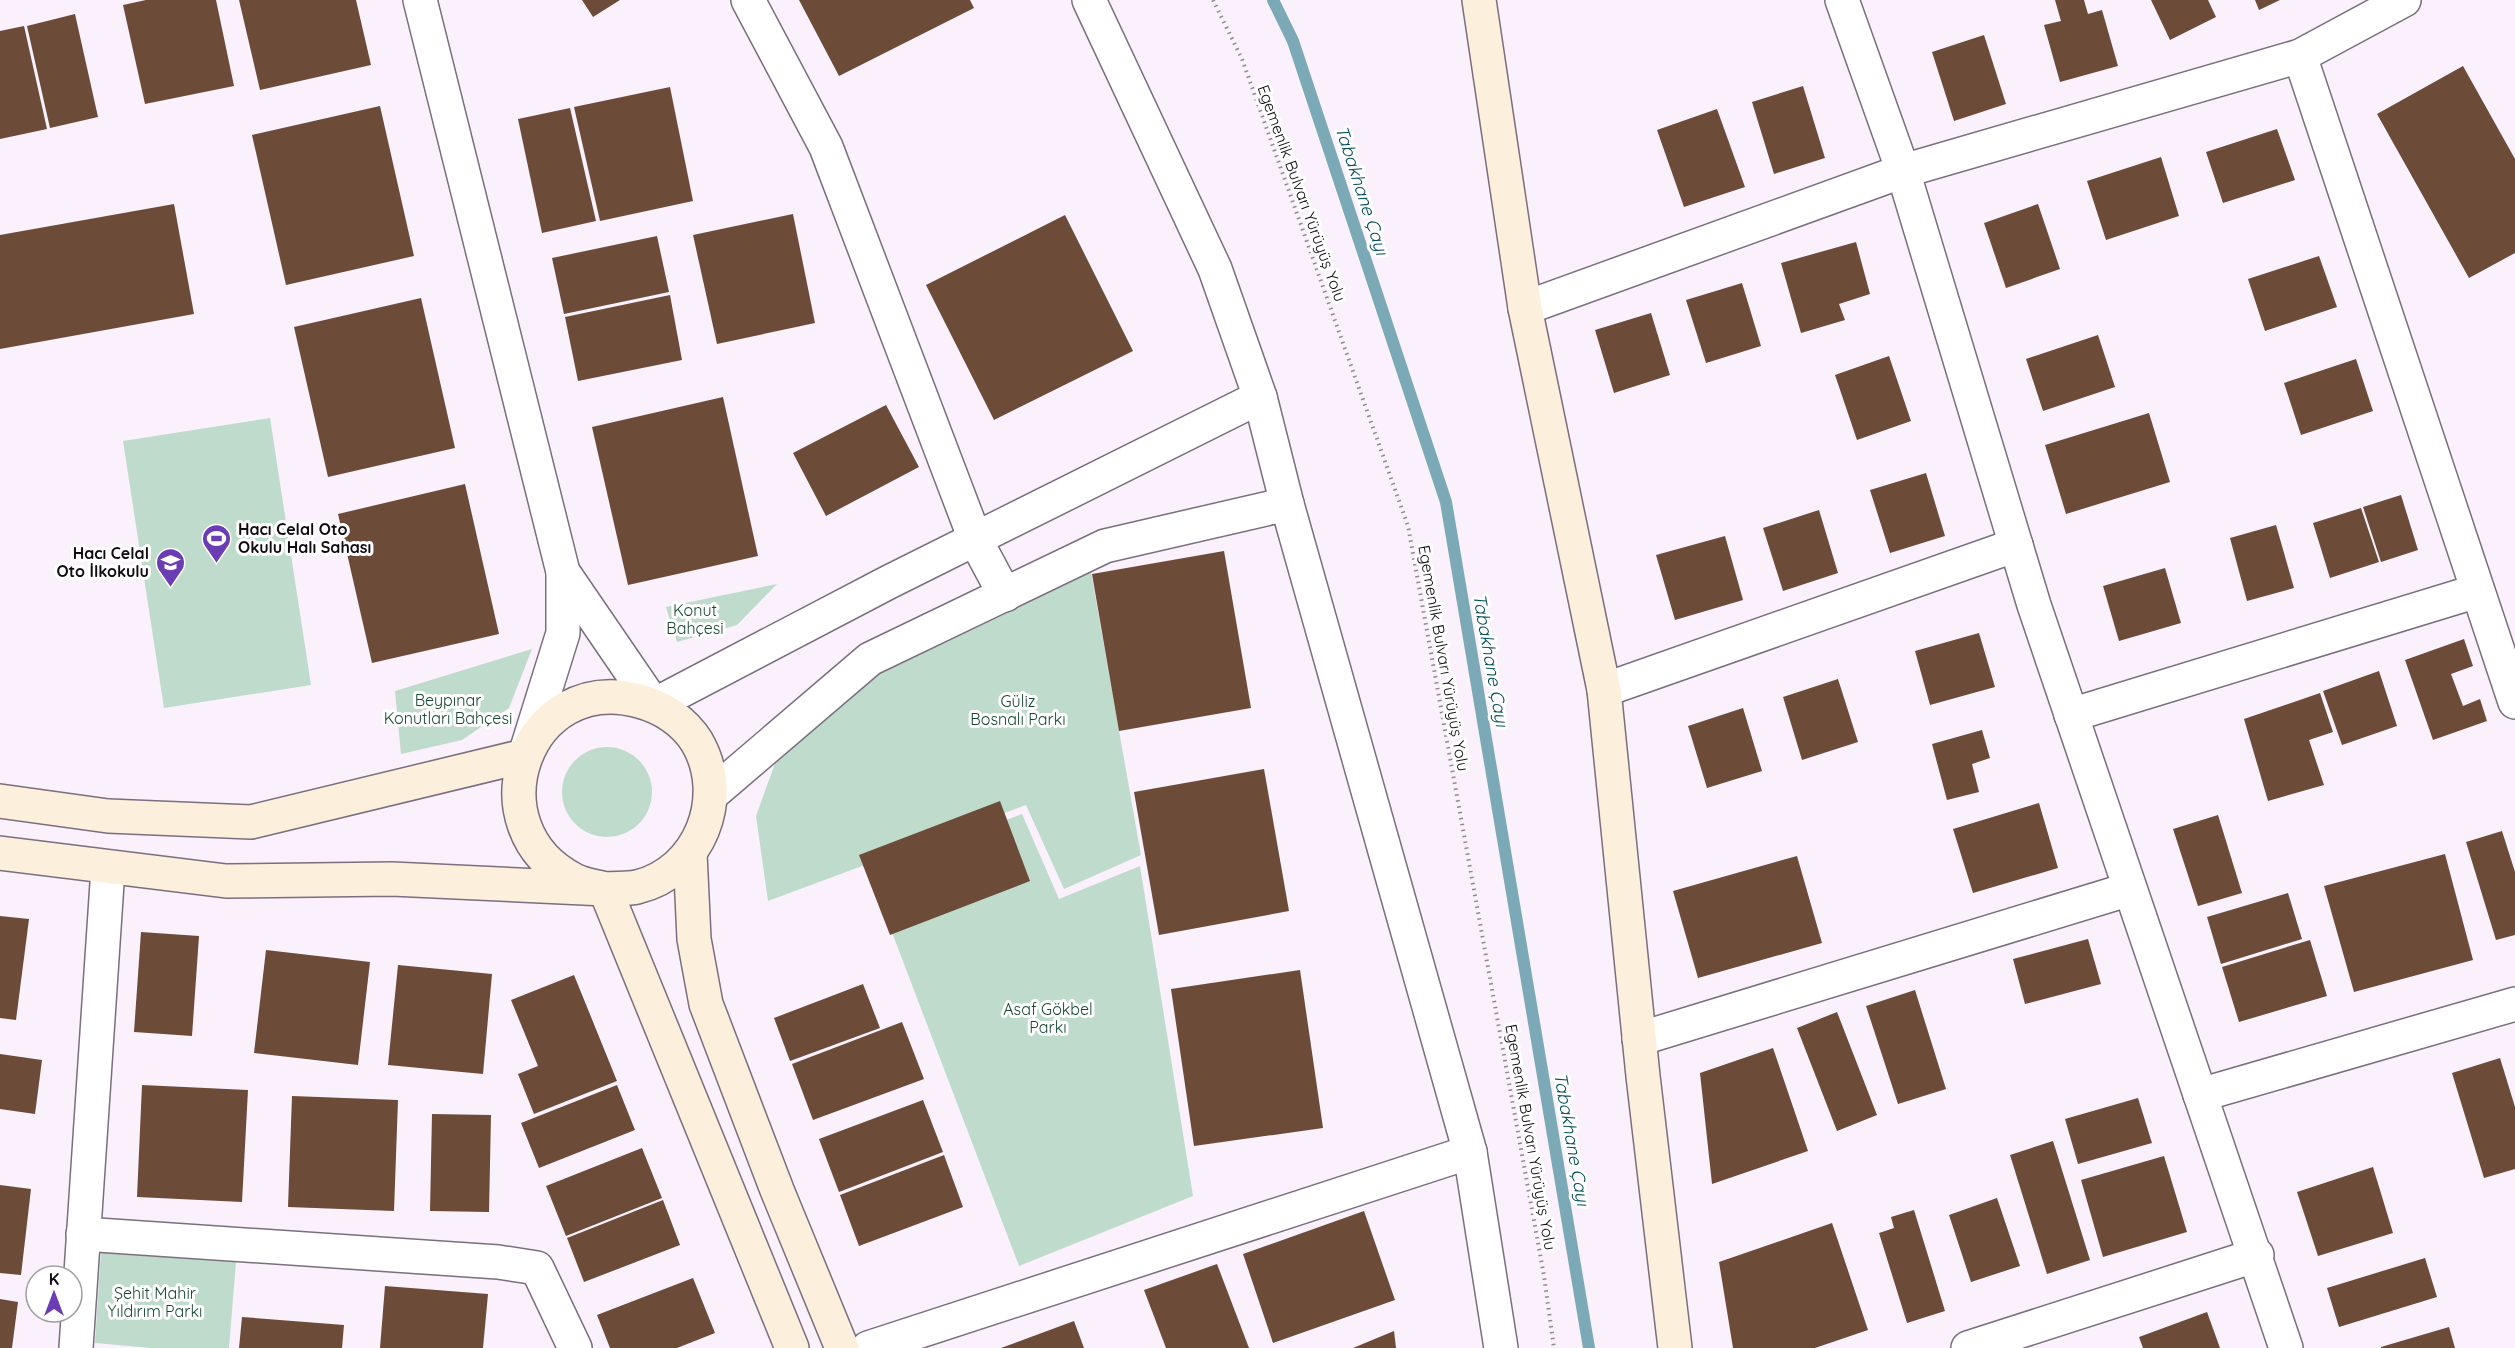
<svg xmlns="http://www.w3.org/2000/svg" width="2515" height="1348" font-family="Quicksand,sans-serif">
<rect width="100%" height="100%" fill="#faf1fd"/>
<!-- green -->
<g fill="#bfdbcb">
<polygon points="270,418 311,685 164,708 123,441"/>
<polygon points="1091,572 1141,855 1064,889 1026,805 768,901 756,816 783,741 875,669"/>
<polygon points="777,584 737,625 677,642 666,607"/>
<polygon points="532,649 509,708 462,740 401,754 395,691"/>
<circle cx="607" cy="792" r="45"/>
<polygon points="1022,814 1059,899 1140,866 1193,1196 1019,1266 869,872"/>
<polygon points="101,1252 236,1262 229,1348 151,1348 95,1343"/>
</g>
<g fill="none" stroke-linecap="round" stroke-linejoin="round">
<!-- stream -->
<polyline stroke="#7baab6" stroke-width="12" points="1273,0 1293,41 1446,502 1589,1348"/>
</g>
<!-- building -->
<g fill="#6c4b39">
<polygon points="146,0 216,0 234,86 145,104 123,5"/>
<polygon points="239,0 356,0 371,65 260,90"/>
<polygon points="582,0 620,0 593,17"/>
<polygon points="799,0 970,0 974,8 839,76"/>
<polygon points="2055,0 2084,0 2088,14 2102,10 2118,66 2060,82 2044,25 2061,21"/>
<polygon points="2151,0 2208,0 2216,17 2170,40"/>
<polygon points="2255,0 2280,0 2259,10"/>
<polygon points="75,14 98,117 50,128 27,26"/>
<polygon points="24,26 47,129 0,139 0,31"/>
<polygon points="1984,35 2006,104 1954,121 1932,52"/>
<polygon points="2463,66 2515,159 2515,253 2469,278 2377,114"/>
<polygon points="1803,86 1825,158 1774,174 1752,102"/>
<polygon points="670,87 693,201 600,221 574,107"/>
<polygon points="380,106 414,256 286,285 252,135"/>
<polygon points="570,108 596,221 542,233 518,119"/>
<polygon points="1717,109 1745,187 1684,207 1657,130"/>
<polygon points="2277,129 2295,180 2223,203 2206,152"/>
<polygon points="2161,157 2179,216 2106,240 2087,181"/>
<polygon points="174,204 194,314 0,349 0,235"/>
<polygon points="2038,204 2060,269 2006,288 1984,223"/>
<polygon points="793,214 815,323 717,344 693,235"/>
<polygon points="1065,215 1133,351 994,420 926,285"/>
<polygon points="657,236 669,292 564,314 552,258"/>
<polygon points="1856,242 1870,294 1839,304 1845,320 1801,333 1781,263"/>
<polygon points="2319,256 2337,307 2265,331 2248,279"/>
<polygon points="1742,283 1761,346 1706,363 1686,300"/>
<polygon points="670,295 682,360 578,381 565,317"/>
<polygon points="421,298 455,448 328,477 294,327"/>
<polygon points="1651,313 1670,375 1614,393 1595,330"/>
<polygon points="2098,335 2115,387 2043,411 2026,359"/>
<polygon points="1889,356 1911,421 1857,440 1835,375"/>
<polygon points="2356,359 2373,411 2301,435 2284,383"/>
<polygon points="723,397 758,556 628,585 592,427"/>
<polygon points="886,405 919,467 826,516 793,453"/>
<polygon points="2149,413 2170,482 2066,514 2045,445"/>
<polygon points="1926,473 1945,536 1890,553 1870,490"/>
<polygon points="465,484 499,634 372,663 338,514"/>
<polygon points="2401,495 2418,550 2381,562 2363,507"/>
<polygon points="2361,508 2379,562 2330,578 2313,523"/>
<polygon points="1819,510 1838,573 1783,591 1763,528"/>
<polygon points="2276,525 2294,588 2247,601 2230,538"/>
<polygon points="1725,536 1743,600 1675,620 1656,555"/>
<polygon points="1224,551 1251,708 1119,731 1092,574"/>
<polygon points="2165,568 2181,623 2119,641 2103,586"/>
<polygon points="1979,633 1995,687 1930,705 1915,651"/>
<polygon points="2464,639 2473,666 2451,674 2463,706 2480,699 2487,721 2433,740 2405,660"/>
<polygon points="2379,671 2397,726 2342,745 2323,691"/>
<polygon points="1838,679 1858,742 1802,760 1783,697"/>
<polygon points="2320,693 2333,732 2309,740 2324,785 2268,801 2244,719"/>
<polygon points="1743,708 1762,771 1707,788 1688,726"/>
<polygon points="1982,730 1990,758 1972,764 1979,792 1947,800 1932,744"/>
<polygon points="1264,769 1289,911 1159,935 1134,792"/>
<polygon points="1000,801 1030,881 890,935 859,855"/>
<polygon points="2039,803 2058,868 1973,893 1953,829"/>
<polygon points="2218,815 2242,893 2198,906 2173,829"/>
<polygon points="2502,831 2515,872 2515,935 2496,940 2466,842"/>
<polygon points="2445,854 2473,960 2354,992 2324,886"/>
<polygon points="1797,856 1822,943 1698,978 1673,891"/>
<polygon points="2288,893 2302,939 2221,964 2207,917"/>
<polygon points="0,916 29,919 16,1020 0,1018"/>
<polygon points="141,932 199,936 192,1036 134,1032"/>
<polygon points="2088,939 2101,984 2025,1004 2013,959"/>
<polygon points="2310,940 2327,996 2239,1022 2222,967"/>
<polygon points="266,950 370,962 358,1065 254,1053"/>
<polygon points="398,965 492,974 483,1074 388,1065"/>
<polygon points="1300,970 1323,1128 1194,1146 1171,989"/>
<polygon points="574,975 617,1081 534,1114 518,1074 538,1066 511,1000"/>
<polygon points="863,984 880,1028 790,1061 774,1018"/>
<polygon points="1915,990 1946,1089 1898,1104 1866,1006"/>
<polygon points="1837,1012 1877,1115 1837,1131 1797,1028"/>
<polygon points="902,1022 924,1079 813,1120 792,1064"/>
<polygon points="1773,1048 1808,1151 1712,1184 1700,1073"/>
<polygon points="0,1054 42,1060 35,1114 0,1109"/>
<polygon points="2500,1058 2515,1107 2515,1169 2484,1178 2452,1073"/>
<polygon points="142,1085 248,1090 242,1202 137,1197"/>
<polygon points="617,1085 635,1130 539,1168 521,1123"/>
<polygon points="292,1096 398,1100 394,1211 288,1207"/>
<polygon points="2138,1098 2152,1143 2078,1164 2065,1119"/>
<polygon points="923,1100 943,1152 839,1192 819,1139"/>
<polygon points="432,1114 491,1115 489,1212 430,1211"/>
<polygon points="2053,1141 2090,1260 2047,1274 2010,1155"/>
<polygon points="642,1148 662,1198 566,1236 546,1186"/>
<polygon points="944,1155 963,1207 859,1246 840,1195"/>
<polygon points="2164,1156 2187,1232 2103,1257 2081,1180"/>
<polygon points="2373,1167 2393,1233 2318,1256 2297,1192"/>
<polygon points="0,1185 31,1189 21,1275 0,1273"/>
<polygon points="1997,1198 2020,1266 1971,1282 1949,1215"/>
<polygon points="663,1200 680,1245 584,1282 567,1238"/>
<polygon points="1914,1210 1945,1311 1907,1323 1879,1233 1894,1228 1891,1217"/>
<polygon points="1364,1211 1395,1300 1273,1343 1243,1254"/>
<polygon points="1832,1223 1868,1330 1815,1348 1733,1348 1719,1262"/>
<polygon points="2425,1258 2437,1297 2339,1327 2327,1288"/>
<polygon points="1217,1264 1249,1348 1166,1348 1144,1290"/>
<polygon points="693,1278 715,1333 677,1348 610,1348 597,1315"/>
<polygon points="385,1286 488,1294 483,1348 380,1348"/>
<polygon points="0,1299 18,1302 12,1348 0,1348"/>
<polygon points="2207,1312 2220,1348 2143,1348 2139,1337"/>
<polygon points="242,1317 344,1325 342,1348 239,1348"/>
<polygon points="1074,1321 1084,1348 1001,1348"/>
<polygon points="2449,1327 2455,1348 2381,1348 2381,1347"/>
<polygon points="1394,1331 1396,1348 1353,1348"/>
</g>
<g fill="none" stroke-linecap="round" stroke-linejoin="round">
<defs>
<g id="street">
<polyline points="420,0 563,572 563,633 525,755"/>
<polyline points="748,0 826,147 975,539 1005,595"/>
<polyline points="1089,0 1215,269 1260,397 1287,504 1470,1152 1501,1348"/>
<polyline points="1842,0 1903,171 2034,605 2286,1348"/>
<polyline points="2300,56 2515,702"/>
<polyline points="1525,308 1903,171 2300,56 2404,0"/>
<polyline points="563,572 654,705 889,582 1260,397"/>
<polyline points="1604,690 2016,545"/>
<polyline points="2071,715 2477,591"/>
<polyline points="712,794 870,659 1105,546 1287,504"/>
<polyline points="1639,1039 2130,889"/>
<polyline points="2200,1095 2515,1004"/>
<polyline points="83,1234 498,1262 537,1268 575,1348"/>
<polyline points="76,1348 108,868"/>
<polyline points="868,1348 1470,1152"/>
<polyline points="1968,1348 2257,1255"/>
</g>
<g id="secondary">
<polyline points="1479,0 1525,308 1604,690 1643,1076 1675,1348"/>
<polyline points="0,801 108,816 251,822 524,756"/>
<path d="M 0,853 L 226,881 L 392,879 L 605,889 C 615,888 627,889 637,887 C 700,872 729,797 697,742 C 684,721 662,707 639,701 C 526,670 470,827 574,880 C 583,885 595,886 605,889"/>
<polyline points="690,853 694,939 706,1004 777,1190 842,1348"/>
<polyline points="605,889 792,1348"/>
</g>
</defs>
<!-- street casing -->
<use href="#street" stroke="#7b6e7f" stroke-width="36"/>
<!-- secondary casing -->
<use href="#secondary" stroke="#7b6e7f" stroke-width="36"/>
<!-- path -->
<polyline stroke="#908992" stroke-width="4" stroke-dasharray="1.5 4.5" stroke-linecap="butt" points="1213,0 1242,59 1408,526 1544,1276 1554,1348"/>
<!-- street -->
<use href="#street" stroke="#fff" stroke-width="33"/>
<!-- secondary -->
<use href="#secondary" stroke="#fcefdc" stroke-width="33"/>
</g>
<!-- icons -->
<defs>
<symbol id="stadium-pin" viewBox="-11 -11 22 30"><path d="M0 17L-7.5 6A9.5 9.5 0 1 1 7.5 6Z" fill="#6a3db4" stroke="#fff"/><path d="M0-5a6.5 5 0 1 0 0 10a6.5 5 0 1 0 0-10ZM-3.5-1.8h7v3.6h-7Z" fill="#fff"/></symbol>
<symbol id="school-pin" viewBox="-11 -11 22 30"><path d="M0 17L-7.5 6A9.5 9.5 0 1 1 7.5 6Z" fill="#6a3db4" stroke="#fff"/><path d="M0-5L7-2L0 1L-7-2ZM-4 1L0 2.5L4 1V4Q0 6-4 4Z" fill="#fff"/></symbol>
</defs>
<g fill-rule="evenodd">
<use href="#stadium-pin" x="200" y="522" width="33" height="45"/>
<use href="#school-pin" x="154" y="546" width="33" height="45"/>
</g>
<g text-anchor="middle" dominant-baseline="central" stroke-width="6" stroke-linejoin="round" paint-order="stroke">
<!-- street labels -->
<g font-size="16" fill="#100b11" stroke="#fff">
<text transform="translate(1302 193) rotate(70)">Egemenlik Bulvarı Yürüyüş Yolu</text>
<text transform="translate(1444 658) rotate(80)">Egemenlik Bulvarı Yürüyüş Yolu</text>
<text transform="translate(1531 1137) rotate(80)">Egemenlik Bulvarı Yürüyüş Yolu</text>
</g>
<!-- poi labels -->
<g font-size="16" font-weight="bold" fill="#100b11" stroke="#fff" text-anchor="start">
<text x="238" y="529">Hacı Celal Oto<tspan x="238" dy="18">Okulu Halı Sahası</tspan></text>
<text x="149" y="553" text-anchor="end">Hacı Celal<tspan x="149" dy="18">Oto İlkokulu</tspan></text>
</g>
<!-- park labels -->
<g font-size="16" fill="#164832" stroke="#fff">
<text x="695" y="610">Konut<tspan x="695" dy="18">Bahçesi</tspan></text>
<text x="448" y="700">Beypınar<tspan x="448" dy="18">Konutları Bahçesi</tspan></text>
<text x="1018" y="701">Güliz<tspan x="1018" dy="18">Bosnalı Parkı</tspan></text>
<text x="1048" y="1009">Asaf Gökbel<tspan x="1048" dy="18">Parkı</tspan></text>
<text x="155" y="1293">Şehit Mahir<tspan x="155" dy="18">Yıldırım Parkı</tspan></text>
</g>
<!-- water labels -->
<g font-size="18" font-style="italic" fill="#044d5a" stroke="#fff">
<text transform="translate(1362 190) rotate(72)">Tabakhane Çayı</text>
<text transform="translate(1491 660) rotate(80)">Tabakhane Çayı</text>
<text transform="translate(1572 1139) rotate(80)">Tabakhane Çayı</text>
</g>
</g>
<!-- north arrow -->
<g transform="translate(54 1294)"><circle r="28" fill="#ffffff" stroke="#9f9da0" stroke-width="1.5"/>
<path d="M0-4.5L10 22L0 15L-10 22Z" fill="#6a3db4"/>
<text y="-9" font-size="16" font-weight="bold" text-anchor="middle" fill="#100b11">K</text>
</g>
</svg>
